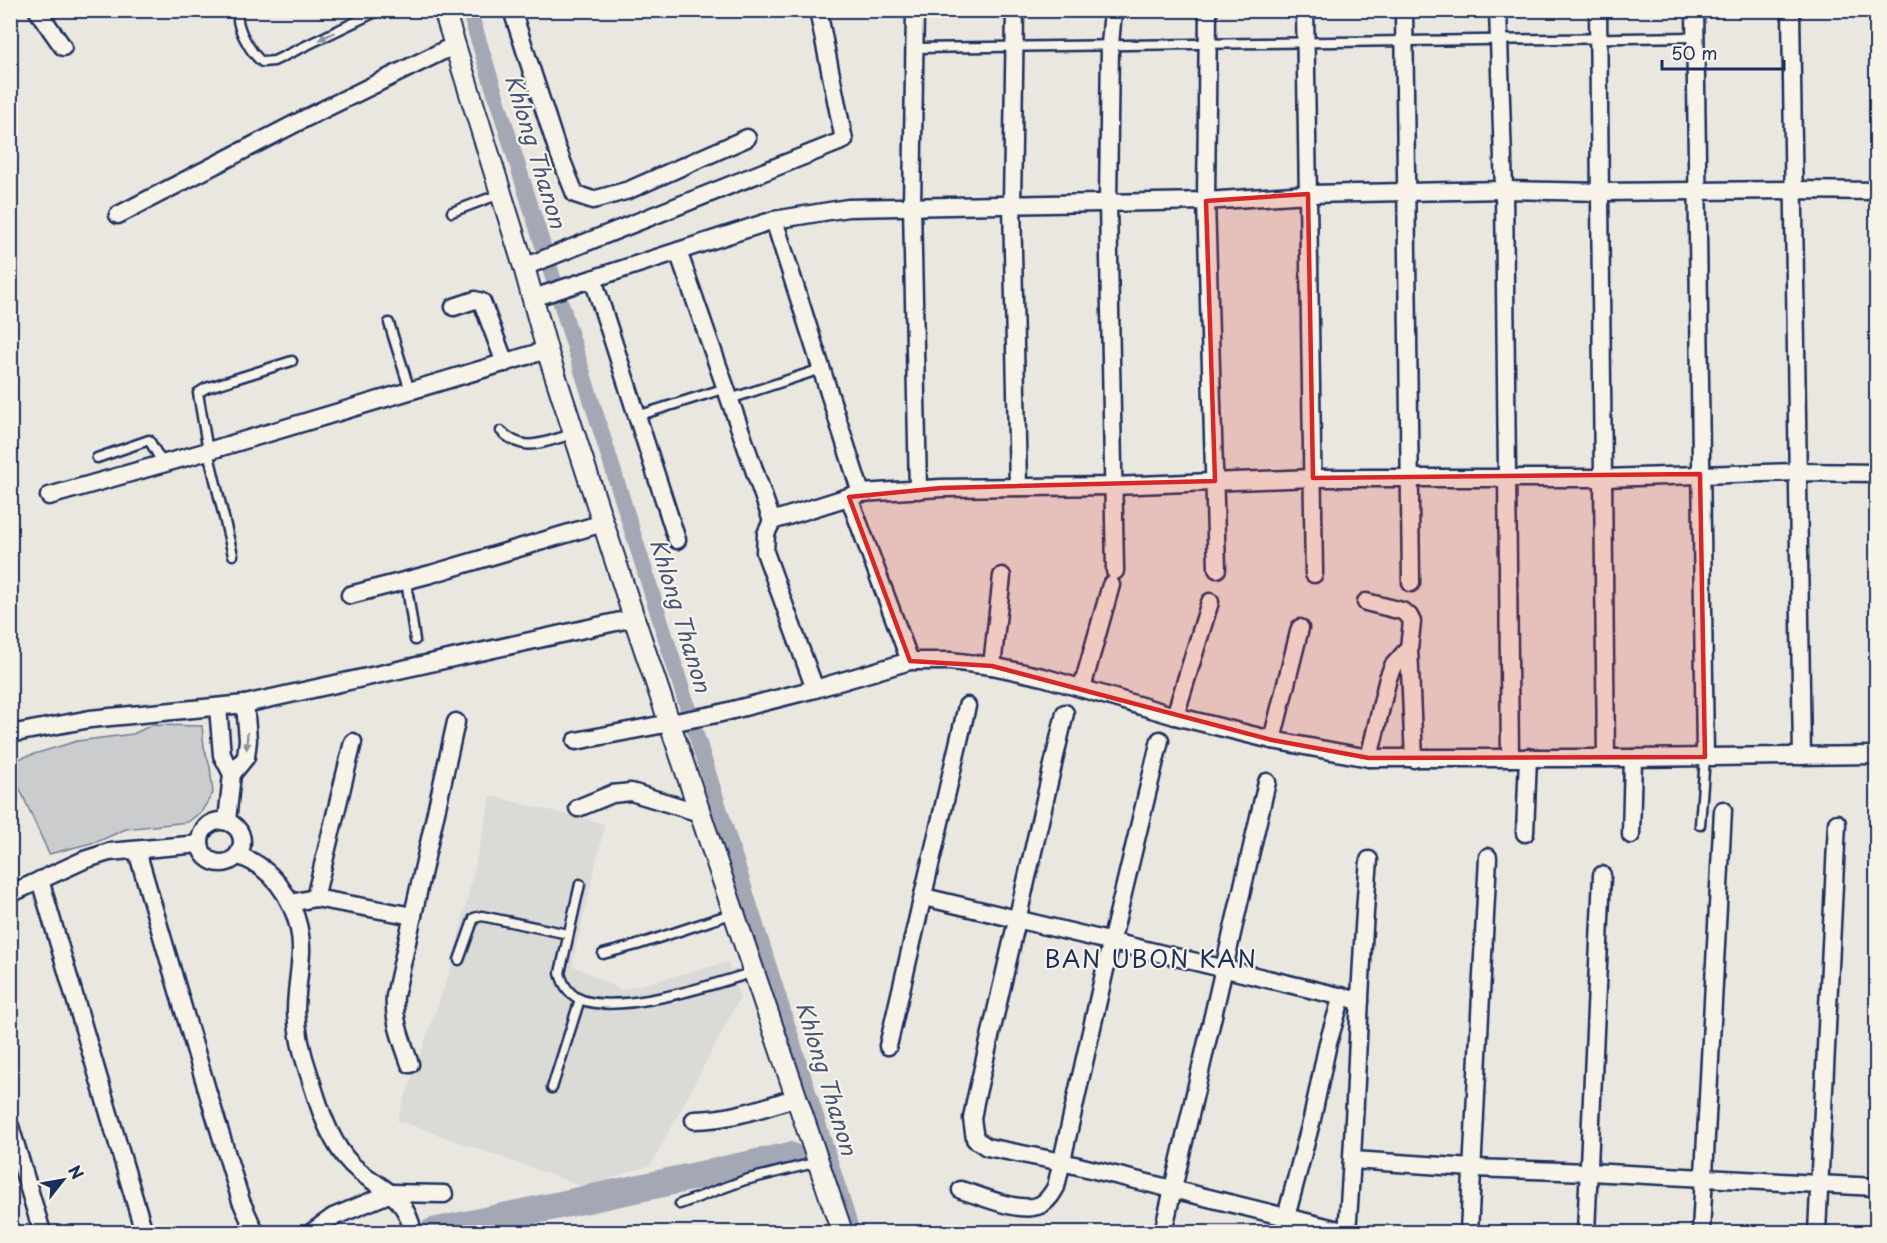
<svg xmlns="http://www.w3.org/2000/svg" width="1887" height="1243" font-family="'Playpen Sans',sans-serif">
<rect width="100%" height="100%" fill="#eae7e0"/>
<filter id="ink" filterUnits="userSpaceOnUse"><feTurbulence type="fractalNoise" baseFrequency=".0167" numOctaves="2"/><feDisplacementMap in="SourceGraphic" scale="12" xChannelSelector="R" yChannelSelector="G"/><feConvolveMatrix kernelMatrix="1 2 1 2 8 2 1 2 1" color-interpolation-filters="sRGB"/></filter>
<g filter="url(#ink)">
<!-- built -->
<polygon fill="#dadad6" points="491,796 605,824 572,965 621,990 728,962 740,998 651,1165 585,1187 397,1120 452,965"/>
<!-- green -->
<polygon fill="#cbcccd" stroke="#737e96" stroke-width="1.5" points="152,725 202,726 204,747 210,767 213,793 202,811 188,822 126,829 99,841 49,854 11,769 11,761 77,741 133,734"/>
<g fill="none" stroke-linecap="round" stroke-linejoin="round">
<!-- canal -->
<polyline stroke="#a3a8b4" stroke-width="16" points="469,10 852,1232"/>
<!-- river -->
<polyline stroke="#a3a8b4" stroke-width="28" points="433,1232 790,1156"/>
<defs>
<g id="service">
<path d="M 239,10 C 233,24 251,53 262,62 L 274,61 L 380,10"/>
<polyline points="915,48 1696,37"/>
<polyline points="452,212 500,194"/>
<polyline points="389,323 410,391"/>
<polyline points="730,399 821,369"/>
<polyline points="637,416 726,388"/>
<path d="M 501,431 C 525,455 545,441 573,434"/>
<polyline points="97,458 149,440 163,464"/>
<polyline points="233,555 208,451 198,393 206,388 292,361"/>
<polyline points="406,581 415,640"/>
<polyline points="1700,825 1705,757"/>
<path d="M 580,884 L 560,973 C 563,985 569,995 582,1000 C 623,1014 712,985 754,972"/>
<polyline points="603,954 637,945 734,913"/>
<polyline points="459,960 474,918 482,916 568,934"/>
<polyline points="552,1088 580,999"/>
<polyline points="680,1204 745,1180 818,1162"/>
</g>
<g id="minor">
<polyline points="37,10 63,47"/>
<polyline points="512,10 556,146 575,194 593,200 629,190 747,138"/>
<polyline points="915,10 912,206 918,490"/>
<polyline points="1015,10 1012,204 1018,487"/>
<polyline points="1113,10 1110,45 1108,203 1115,571"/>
<polyline points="1208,10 1206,201 1217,569"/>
<polyline points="1305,10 1314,574"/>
<polyline points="1404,10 1411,583"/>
<polyline points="1498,10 1504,190 1510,758"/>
<polyline points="1598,10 1606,758"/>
<polyline points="1695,10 1705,757"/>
<polyline points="1791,10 1802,756"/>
<polyline points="118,215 306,118 455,45"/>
<polyline points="774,220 861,493"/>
<polyline points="678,251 772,521 766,534 765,552 815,689"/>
<polyline points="524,267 844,140 818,10"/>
<polyline points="593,279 677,540"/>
<polyline points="533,298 774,220 848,208 1206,201 1308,194 1504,190 1601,192 1794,190 1876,191"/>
<polyline points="454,307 475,300 482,302 505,363"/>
<polyline points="49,496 208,451 547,350"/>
<polyline points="849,497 910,661"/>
<polyline points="772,521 861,493 941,488 1113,486 1313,478 1604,478 1798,472 1876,473"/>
<polyline points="350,595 431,574 603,523"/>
<polyline points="1366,602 1402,611 1409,616 1412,622 1409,648 1414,759"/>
<polyline points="992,666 1002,576"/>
<polyline points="1082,688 1111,585"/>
<polyline points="218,707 222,755 232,774"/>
<polyline points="1065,713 975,1102 972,1119 975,1139 987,1147 1062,1162 1347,1232"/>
<polyline points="1175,716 1210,602"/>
<polyline points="10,734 90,719 245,704 634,618"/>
<polyline points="1272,740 1300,628"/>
<polyline points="576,741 717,714 815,689 910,661 950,661 992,666 1043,677 1175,716 1272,740 1369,758 1633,758 1876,755"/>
<polyline points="1369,758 1388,678 1393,666 1409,648"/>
<polyline points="578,808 612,794 631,792 700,813"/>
<polyline points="227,821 232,774 246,757 248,740 245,704"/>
<circle cx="221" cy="842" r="21"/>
<polyline points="1525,833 1528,757"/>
<polyline points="1631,835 1633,758"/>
<polyline points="137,851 208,1093 241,1201 255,1232"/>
<path d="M 238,855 C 246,859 255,862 262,868 C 287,887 302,921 301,952 C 300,972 296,992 296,1011 C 297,1032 302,1054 309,1074 C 318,1103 326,1132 345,1157 C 370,1189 403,1185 413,1232"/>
<polyline points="40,880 144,1232"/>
<polyline points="10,894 84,860 109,852 200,844"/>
<polyline points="924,897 1360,1001"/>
<polyline points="315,898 353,742"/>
<polyline points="291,903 315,898 413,916"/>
<polyline points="888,1046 967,706"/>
<path d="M 410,1064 C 402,1041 393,1020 395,996 L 456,722"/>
<path d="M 694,1120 C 730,1120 763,1108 797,1097"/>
<polyline points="10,1126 42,1232"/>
<polyline points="1353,1160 1472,1168 1589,1172 1876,1187"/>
<path d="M 961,1190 C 982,1196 1020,1214 1040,1205 C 1048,1201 1052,1194 1056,1187 L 1111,943 L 1160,740"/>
<polyline points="1286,1217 1312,1119 1328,1043 1342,996"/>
<polyline points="312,1232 333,1217 391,1193 444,1194"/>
<polyline points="1163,1232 1267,782"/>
<path d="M 1347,1232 C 1357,1108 1358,984 1369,860"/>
<polyline points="1469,1232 1488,857"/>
<polyline points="1586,1232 1602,875"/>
<polyline points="1701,1232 1723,810"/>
<polyline points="1817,1232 1837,823"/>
</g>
<polyline id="tertiary" points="444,10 524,267 547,350 634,618 842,1232"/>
</defs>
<!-- service casing -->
<use href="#service" stroke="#1b2f5e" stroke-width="13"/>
<!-- minor casing -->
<use href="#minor" stroke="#1b2f5e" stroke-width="21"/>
<!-- tertiary casing -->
<use href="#tertiary" stroke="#1b2f5e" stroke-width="24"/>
<!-- service -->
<use href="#service" stroke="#f7f3e8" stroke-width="8"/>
<!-- minor -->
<use href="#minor" stroke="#f7f3e8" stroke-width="16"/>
<!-- tertiary -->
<use href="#tertiary" stroke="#f7f3e8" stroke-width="20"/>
</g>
<!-- one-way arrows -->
<defs><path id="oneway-solid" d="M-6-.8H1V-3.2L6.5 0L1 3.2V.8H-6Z" transform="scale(1.5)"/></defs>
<g fill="#8991a3">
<use href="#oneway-solid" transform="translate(327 36) rotate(154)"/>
<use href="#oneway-solid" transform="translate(247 741) rotate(93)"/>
</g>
</g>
<!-- marked area -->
<path fill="#d62828" fill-opacity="0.2" stroke="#d62828" stroke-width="4.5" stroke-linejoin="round" d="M 1308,194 L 1313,478 L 1700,474 L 1705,757 L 1369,758 L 1272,740 L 992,666 L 910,661 L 849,497 L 941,488 L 1215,481 L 1206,201 Z"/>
<g text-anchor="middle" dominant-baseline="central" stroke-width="4.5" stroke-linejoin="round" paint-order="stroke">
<!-- water labels -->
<g font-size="22" font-style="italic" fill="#445378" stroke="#f7f3e8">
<text transform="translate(537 151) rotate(73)">Khlong Thanon</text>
<text transform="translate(682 615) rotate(73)">Khlong Thanon</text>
<text transform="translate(828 1078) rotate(73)">Khlong Thanon</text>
</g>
<!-- quarter labels -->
<g font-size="24" letter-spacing="1.5" fill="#1b2f5e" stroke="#f7f3e8">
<text x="1151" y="958">BAN UBON KAN</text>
</g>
</g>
<!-- margin -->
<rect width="1887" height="1243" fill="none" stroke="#f7f3e8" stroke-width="36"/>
<rect x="18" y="18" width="1851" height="1207" fill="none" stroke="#1b2f5e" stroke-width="2" filter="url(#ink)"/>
<!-- north arrow -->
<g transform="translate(63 1180) rotate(59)" stroke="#f7f3e8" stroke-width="4.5" paint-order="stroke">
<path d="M0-4.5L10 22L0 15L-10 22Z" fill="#1b2f5e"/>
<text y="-9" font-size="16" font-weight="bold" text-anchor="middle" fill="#1b2f5e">N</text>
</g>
<!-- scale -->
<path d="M1662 60v9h122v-9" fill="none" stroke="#1b2f5e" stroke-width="3"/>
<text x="1671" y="60" font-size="18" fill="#1b2f5e" stroke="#f7f3e8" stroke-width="4.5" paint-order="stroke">50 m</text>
</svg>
